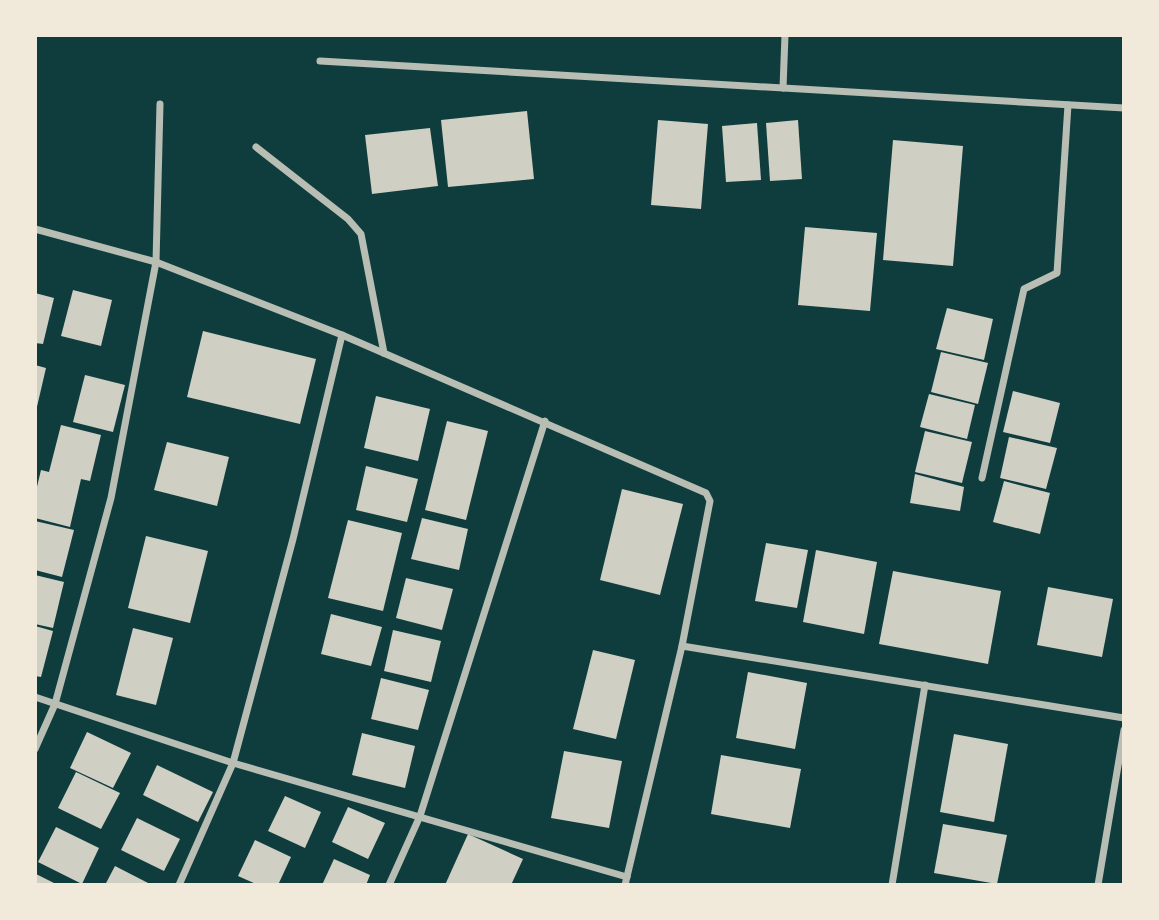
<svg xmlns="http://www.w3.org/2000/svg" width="1159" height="920" font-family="Ubuntu,sans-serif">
<rect width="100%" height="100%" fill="#0f3d3e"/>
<!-- building -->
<g fill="#cfcfc3">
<polygon points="527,111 534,179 448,187 441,120"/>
<polygon points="658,120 708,124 701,209 651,205"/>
<polygon points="798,120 802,179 770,181 766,123"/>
<polygon points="757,123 761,180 726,182 722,126"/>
<polygon points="430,128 438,186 372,194 365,135"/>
<polygon points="893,140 963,146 953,266 883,260"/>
<polygon points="805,227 877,233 870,311 798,305"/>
<polygon points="73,290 112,300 101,346 61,336"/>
<polygon points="35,293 54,298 43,344 35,343"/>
<polygon points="947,308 993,319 984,360 936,349"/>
<polygon points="203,331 316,359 300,424 187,397"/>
<polygon points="941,352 988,363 978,404 931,392"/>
<polygon points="35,365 46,368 36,411 35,411"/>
<polygon points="85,375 125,385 113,432 73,422"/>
<polygon points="1013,391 1060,403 1050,443 1003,432"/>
<polygon points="929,394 975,405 967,439 920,427"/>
<polygon points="376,396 430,409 418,461 364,448"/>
<polygon points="447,421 488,431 466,520 425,510"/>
<polygon points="61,425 101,435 90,481 81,479 70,527 35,518 35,495 41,470 49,472"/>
<polygon points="925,431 972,442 962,483 915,472"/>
<polygon points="1009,437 1057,448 1046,489 1000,478"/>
<polygon points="167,442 229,457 217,506 154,490"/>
<polygon points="366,466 418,479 407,522 356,510"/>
<polygon points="915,474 964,487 960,511 910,503"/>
<polygon points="1004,481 1050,493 1040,534 993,522"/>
<polygon points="622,489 683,504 660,595 600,580"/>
<polygon points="422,518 468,529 459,570 411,559"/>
<polygon points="348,520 402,533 383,611 328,598"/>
<polygon points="35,521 74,530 62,577 35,570"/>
<polygon points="146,536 208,551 190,623 128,608"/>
<polygon points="766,543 808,550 797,608 755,601"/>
<polygon points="816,550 877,562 864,634 803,622"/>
<polygon points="893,571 1001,591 988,664 879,644"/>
<polygon points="35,575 64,582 53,628 35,624"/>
<polygon points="406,578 453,589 442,630 396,618"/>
<polygon points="1048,587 1113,599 1102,657 1037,645"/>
<polygon points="331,614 382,627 371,666 321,654"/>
<polygon points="35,626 53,631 41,677 35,676"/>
<polygon points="133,628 173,638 156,705 116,695"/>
<polygon points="393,630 441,641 431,682 384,671"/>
<polygon points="593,650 635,660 616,739 573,729"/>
<polygon points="748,672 807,683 795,749 736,738"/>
<polygon points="381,678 429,690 418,730 371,719"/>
<polygon points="87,732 131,753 113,788 70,768"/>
<polygon points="362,733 415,746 405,788 352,775"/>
<polygon points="954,734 1008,744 994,822 940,812"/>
<polygon points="564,751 622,761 609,828 551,818"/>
<polygon points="721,755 801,769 790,828 711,814"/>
<polygon points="157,765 213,792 198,822 143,795"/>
<polygon points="76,772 120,793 101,829 58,808"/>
<polygon points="285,796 321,812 305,848 268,831"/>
<polygon points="348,807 385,823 368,859 332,842"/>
<polygon points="137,818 180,839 164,871 121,850"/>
<polygon points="943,824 1007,835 997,884 934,873"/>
<polygon points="56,827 99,848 82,884 38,862"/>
<polygon points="468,834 523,859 511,885 445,885"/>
<polygon points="255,840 291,857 278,885 258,885 238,876"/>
<polygon points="334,859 370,875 366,885 322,885"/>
<polygon points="115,866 152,885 105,885"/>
<polygon points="36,874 58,885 35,885"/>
</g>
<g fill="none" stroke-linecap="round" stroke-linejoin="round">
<!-- minor -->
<g stroke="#b8beb3" stroke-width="7">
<polyline points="320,61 1124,108"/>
<polyline points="783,88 785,35"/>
<polyline points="256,147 348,219 361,234 384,353"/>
<polyline points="35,229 156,262 342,335 706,493 710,501 682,646 625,885"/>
<polyline points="982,478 1024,289 1057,273 1068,105"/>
<polyline points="682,646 1124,718"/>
<polyline points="35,697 233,763 627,877"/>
<polyline points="35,749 55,704 111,498 156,262 160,104"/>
<polyline points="179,885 233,763 293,539 342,335"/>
<polyline points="389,885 420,816 545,421"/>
<polyline points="892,885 925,685"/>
<polyline points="1098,885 1124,730"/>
</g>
</g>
<!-- border -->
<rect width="1159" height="920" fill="none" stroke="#f1e9da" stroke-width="74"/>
</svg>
